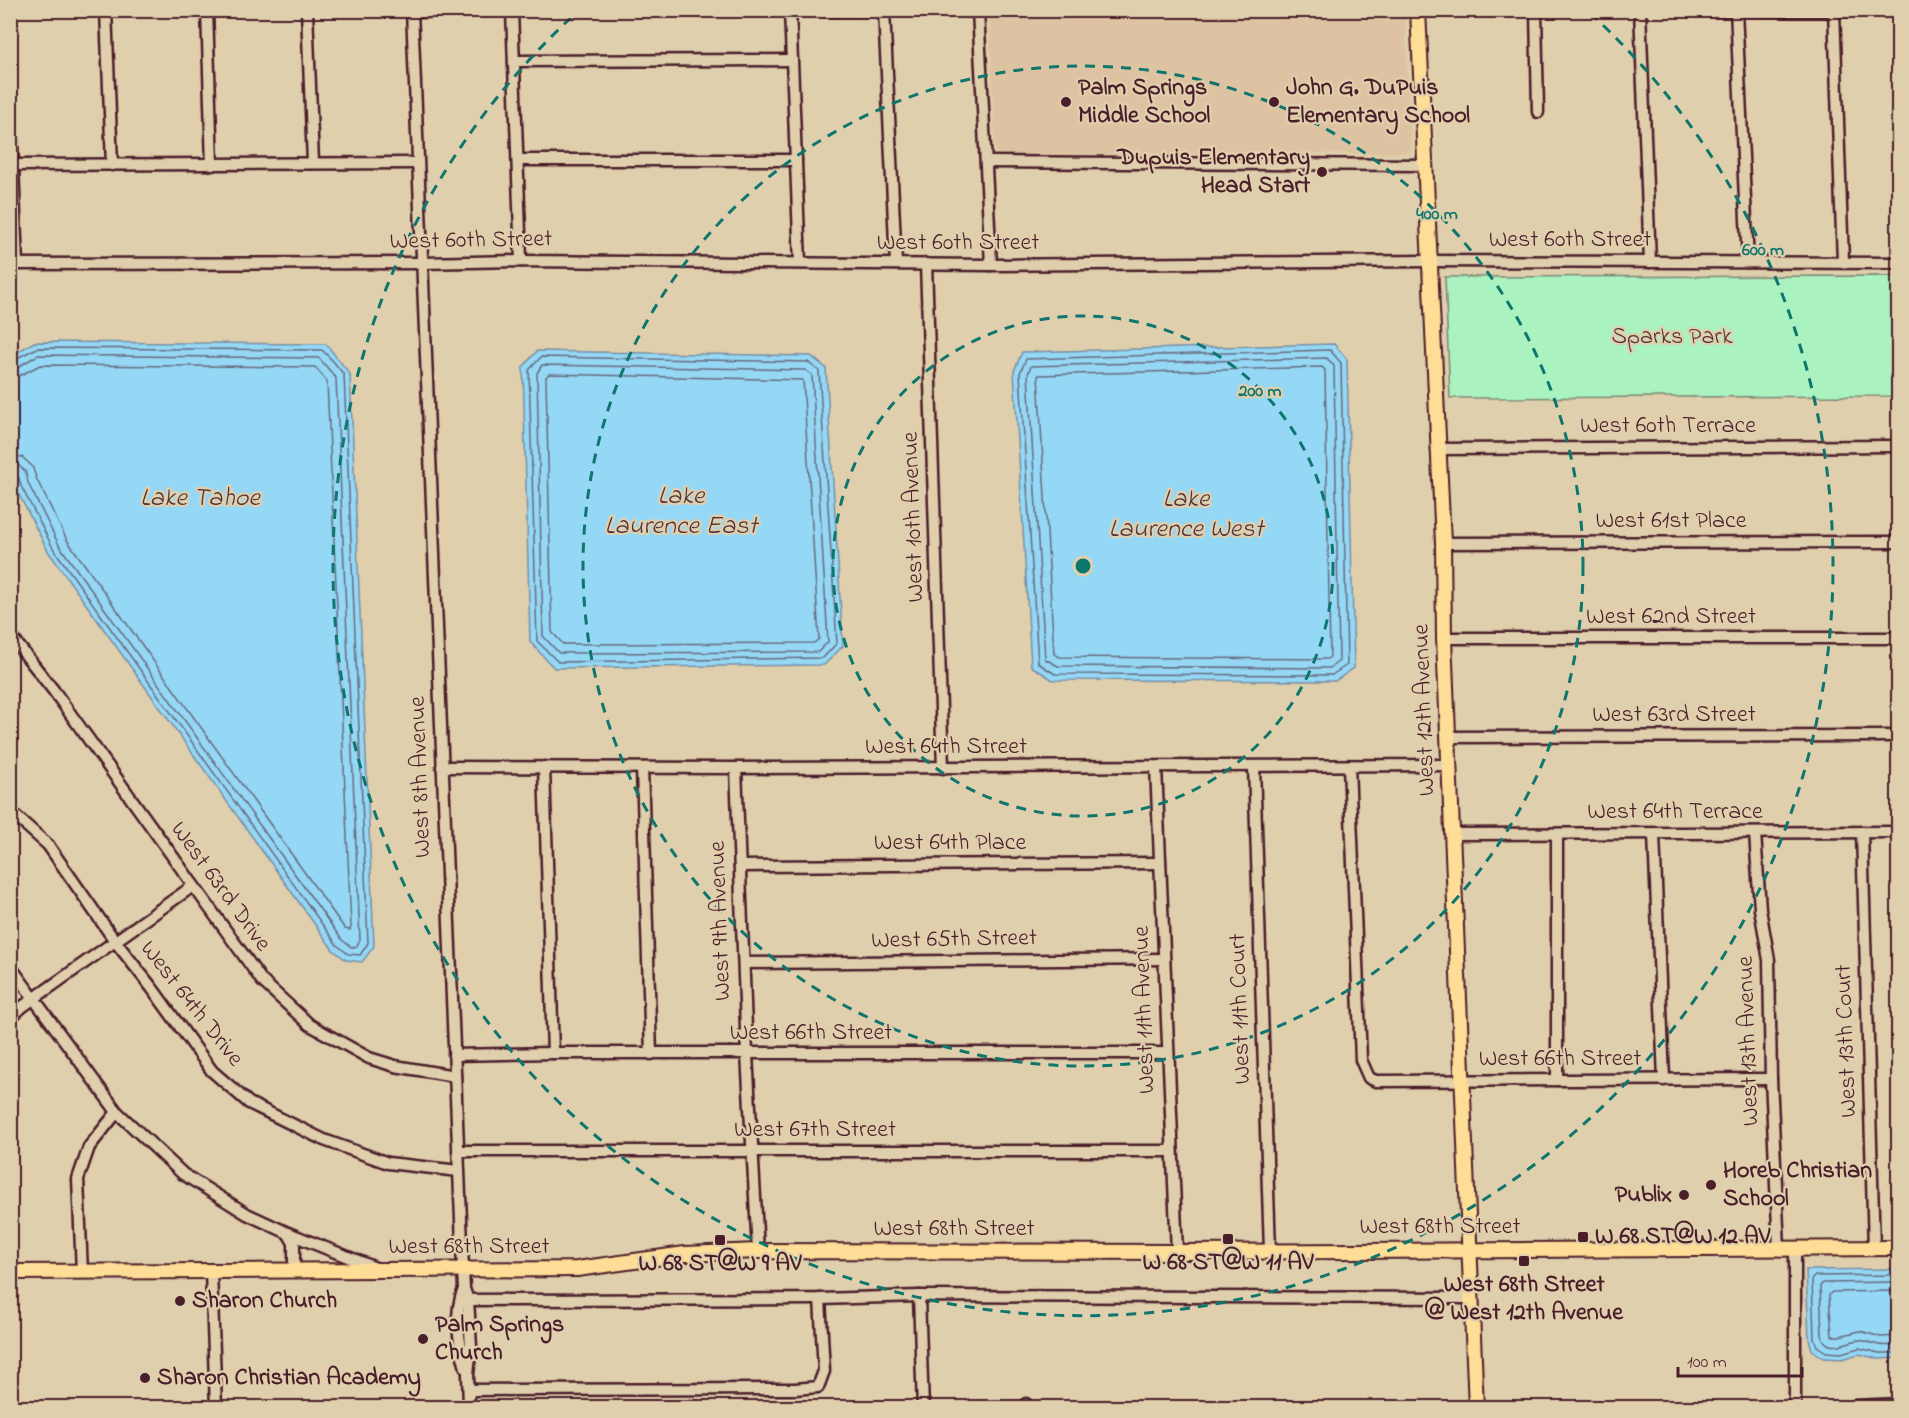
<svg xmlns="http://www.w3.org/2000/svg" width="1909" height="1418" font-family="'Indie Flower',sans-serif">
<rect width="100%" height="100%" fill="#e0cfac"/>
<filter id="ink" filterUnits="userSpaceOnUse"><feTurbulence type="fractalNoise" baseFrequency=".0167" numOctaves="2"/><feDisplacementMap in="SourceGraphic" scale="12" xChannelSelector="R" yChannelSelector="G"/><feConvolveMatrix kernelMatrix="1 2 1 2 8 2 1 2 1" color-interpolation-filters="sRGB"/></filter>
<g filter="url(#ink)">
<!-- built -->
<polygon fill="#ddc3a1" points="989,11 1405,11 1411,148 1409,152 1402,153 1002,155 995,151"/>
<!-- green -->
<polygon fill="#aaf2bf" stroke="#7a8875" stroke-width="1.5" points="1898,276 1898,396 1450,398 1445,277"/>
<!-- water -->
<g fill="#94d8f6" stroke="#768ea5" stroke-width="1.5">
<polygon points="34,342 326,344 350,374 374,946 362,962 346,960 333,950 48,551 15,487 11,465 11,356"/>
<polygon points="1334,344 1347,359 1354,668 1335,681 1053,680 1031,666 1014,371 1022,352"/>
<polygon points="537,351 811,356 826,368 843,646 824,665 554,668 530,642 523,367"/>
<polygon points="1898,1269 1898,1358 1878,1359 1859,1354 1842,1359 1824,1358 1812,1350 1809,1339 1806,1270"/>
</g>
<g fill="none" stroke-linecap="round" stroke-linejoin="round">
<!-- shore -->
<g stroke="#68697c" stroke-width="1.5">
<polygon points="1330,350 1341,363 1347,665 1332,675 1055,674 1038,663 1020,373 1026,359"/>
<polygon points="541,357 808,362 819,371 837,643 823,658 558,662 537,641 529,370"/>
<polygon points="1327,358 1334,366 1339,661 1330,668 1058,666 1045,659 1028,374 1031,366"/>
<path d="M 10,360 L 15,359 L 37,348 L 322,350 L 333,361 L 344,375 L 368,943 L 360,955 L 348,954 L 337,945 L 53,548 L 21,486 C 19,479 19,472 10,472"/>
<polygon points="542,365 805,370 812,375 828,642 818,652 559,653 543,636 537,373"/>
<polygon points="1322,367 1325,370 1330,657 1327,659 1060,657 1054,654 1038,375"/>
<polyline points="10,368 18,367 38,355 319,358 336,378 360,940 356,947 351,947 342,940 59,545 28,483 25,471 18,465 10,464"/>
<polygon points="549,374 803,380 819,639 814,643 563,644 552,632 546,377"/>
<polyline points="10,377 21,375 40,365 315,367 327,381 351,927 350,930 345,929 67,540 37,480 32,466 22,457 10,455"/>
<polyline points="1898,1275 1815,1276 1812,1279 1814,1338 1817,1346 1826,1352 1841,1353 1859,1348 1879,1353 1898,1353"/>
<path d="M 1898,1282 L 1823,1283 L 1820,1286 L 1822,1336 C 1828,1355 1848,1340 1860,1340 C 1867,1341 1873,1344 1879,1345 C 1885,1346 1892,1345 1898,1345"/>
<polyline points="1898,1291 1832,1292 1829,1295 1832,1336 1839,1336 1860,1331 1881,1337 1898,1336"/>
</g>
<defs>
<g id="minor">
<polyline points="106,10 112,165"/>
<polyline points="207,10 212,165"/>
<polyline points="307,10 313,163"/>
<polyline points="412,10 463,1269 464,1289 468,1300 471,1346 468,1374 469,1408"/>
<polyline points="512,10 521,261"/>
<polyline points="790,10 800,263"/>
<polyline points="884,10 896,264"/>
<polyline points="905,10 978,11"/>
<polyline points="978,10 991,265"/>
<polyline points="1536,10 1538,112"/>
<polyline points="1640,10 1650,262"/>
<polyline points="1692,10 1898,11"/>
<polyline points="1736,10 1748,262"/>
<polyline points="1834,10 1843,262"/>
<polyline points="790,11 871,10"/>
<polyline points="1418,11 1514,10"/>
<polyline points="412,12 494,10"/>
<polyline points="514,61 792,60"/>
<polyline points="10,93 17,264"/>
<polyline points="518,160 796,160"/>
<polyline points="987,162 1425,165"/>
<polyline points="14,165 417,163"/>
<polyline points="10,264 421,263 521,261 991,265 1429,261 1898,263"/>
<polyline points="926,264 943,768"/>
<polyline points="1437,449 1898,446"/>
<polyline points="1443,543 1898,542"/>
<polyline points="10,635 54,691 262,981 310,1025 369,1058 395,1066 455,1076"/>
<polyline points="1444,638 1898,638"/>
<polyline points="1449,737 1898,736"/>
<polyline points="1254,766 1270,1251"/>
<polyline points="1349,766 1361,1060 1369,1078 1376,1081 1771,1079"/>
<polyline points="442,767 736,768 1450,765"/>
<polyline points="544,767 553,1053"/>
<polyline points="1156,767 1177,1252"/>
<polyline points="642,768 651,1054"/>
<polyline points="736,768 747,1054 758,1251"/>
<polyline points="10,811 48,845 115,941 152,988 212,1071 249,1103 324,1140 388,1163 459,1171"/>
<polyline points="1862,832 1874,1248"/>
<polyline points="1755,833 1760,909 1769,960 1771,1079 1779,1248"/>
<polyline points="1453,834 1898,832"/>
<polyline points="1557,834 1557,1080"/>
<polyline points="1654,834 1664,1080"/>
<polyline points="740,866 1160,863"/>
<polyline points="744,963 1164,959"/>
<polyline points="10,966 117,1112 183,1174 247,1214 288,1233 378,1269"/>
<polyline points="10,1018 22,1007 193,886"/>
<polyline points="454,1055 553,1053 1168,1053"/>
<polyline points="458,1151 1172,1151"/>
<polyline points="288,1233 294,1243 294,1270"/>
<polyline points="211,1271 216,1408"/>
<polyline points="82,1272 78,1179 89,1147 117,1112"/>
<path d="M 464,1289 C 453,1314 459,1343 466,1368"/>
<polyline points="919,1296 923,1408"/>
<polyline points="468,1300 820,1299 919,1296 1472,1298"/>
<polyline points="469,1390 795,1389 818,1387 824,1371 820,1299"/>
<polyline points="1026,1404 1026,1408"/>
<polyline points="1795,1408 1795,1248"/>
<polyline points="1855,1408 1855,1406 1898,1404"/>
</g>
<g id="major">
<polyline points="1418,10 1443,543 1444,638 1476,1408"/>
<polyline points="10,1272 577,1269 685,1254 758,1251 1177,1252 1898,1248"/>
</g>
</defs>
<!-- minor casing -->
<use href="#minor" stroke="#4a1f2b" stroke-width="15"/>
<!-- major casing -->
<use href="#major" stroke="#4a1f2b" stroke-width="18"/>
<!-- minor -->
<use href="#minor" stroke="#e0cfac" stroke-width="10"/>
<!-- major -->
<use href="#major" stroke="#fedd96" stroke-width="14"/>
</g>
</g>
<!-- distance rings -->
<g fill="none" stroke="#0f766e" stroke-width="3" stroke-dasharray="10 8">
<circle cx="1083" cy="566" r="250"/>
<circle cx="1083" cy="566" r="500"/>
<path d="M1590 13A750 750 0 1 1 576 13"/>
</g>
<!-- markers -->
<g fill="#4a1f2b" stroke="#e0cfac" stroke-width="2">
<circle cx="1066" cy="102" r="6"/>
<circle cx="1274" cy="102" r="6"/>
<circle cx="1322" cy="172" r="6"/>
<circle cx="1711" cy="1185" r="6"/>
<circle cx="1684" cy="1195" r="6"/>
<rect x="1577" y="1231" width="12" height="12" rx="3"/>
<rect x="1222" y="1233" width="12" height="12" rx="3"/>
<rect x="714" y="1234" width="12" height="12" rx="3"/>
<rect x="1518" y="1255" width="12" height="12" rx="3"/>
<circle cx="180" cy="1301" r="6"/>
<circle cx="423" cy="1339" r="6"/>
<circle cx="145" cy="1378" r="6"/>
</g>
<g text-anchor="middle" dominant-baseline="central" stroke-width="4.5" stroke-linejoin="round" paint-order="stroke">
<!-- poi labels -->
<g font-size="24" font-weight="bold" fill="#4a1f2b" stroke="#e0cfac" text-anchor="start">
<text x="1078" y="88">Palm Springs<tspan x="1078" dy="28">Middle School</tspan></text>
<text x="1286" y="88">John G. DuPuis<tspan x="1286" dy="28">Elementary School</tspan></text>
<text x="1310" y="158" text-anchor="end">Dupuis Elementary<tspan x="1310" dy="28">Head Start</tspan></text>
<text x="1723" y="1171">Horeb Christian<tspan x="1723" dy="28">School</tspan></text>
<text x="1672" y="1195" text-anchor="end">Publix</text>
<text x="1595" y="1237">W 68 ST@W 12 AV</text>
<text x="1228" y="1263" text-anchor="middle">W 68 ST@W 11 AV</text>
<text x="720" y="1264" text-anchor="middle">W 68 ST@W 9 AV</text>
<text x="1524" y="1285" text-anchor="middle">West 68th Street<tspan x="1524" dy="28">@ West 12th Avenue</tspan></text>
<text x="192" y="1301">Sharon Church</text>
<text x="435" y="1325">Palm Springs<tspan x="435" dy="28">Church</tspan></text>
<text x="157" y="1378">Sharon Christian Academy</text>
</g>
<!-- street labels -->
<g font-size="24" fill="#4a1f2b" stroke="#e0cfac">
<text x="1570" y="240">West 60th Street</text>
<text transform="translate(471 241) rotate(-1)">West 60th Street</text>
<text x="958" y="243">West 60th Street</text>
<text x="1668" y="426">West 60th Terrace</text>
<text transform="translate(914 517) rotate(-92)">West 10th Avenue</text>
<text x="1671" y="521">West 61st Place</text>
<text x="1671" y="617">West 62nd Street</text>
<text transform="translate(1425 710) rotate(-92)">West 12th Avenue</text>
<text x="1674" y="715">West 63rd Street</text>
<text x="946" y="747">West 64th Street</text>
<text transform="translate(421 777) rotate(-92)">West 8th Avenue</text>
<text x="1675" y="812">West 64th Terrace</text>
<text x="950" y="843">West 64th Place</text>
<text transform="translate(220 887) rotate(54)">West 63rd Drive</text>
<text transform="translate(721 921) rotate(-92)">West 9th Avenue</text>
<text transform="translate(954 940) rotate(-1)">West 65th Street</text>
<text transform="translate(191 1004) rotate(52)">West 64th Drive</text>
<text transform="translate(1241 1009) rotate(-92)">West 11th Court</text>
<text transform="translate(1145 1010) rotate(-92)">West 11th Avenue</text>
<text x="811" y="1033">West 66th Street</text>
<text transform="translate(1749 1041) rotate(-92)">West 13th Avenue</text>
<text transform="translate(1847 1041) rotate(-92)">West 13th Court</text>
<text x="1560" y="1059">West 66th Street</text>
<text x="815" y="1130">West 67th Street</text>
<text x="1440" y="1227">West 68th Street</text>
<text x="954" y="1229">West 68th Street</text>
<text x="469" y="1247">West 68th Street</text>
</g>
<!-- park labels -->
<g font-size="24" fill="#54343a" stroke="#e0cfac">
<text x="1672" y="337">Sparks Park</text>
</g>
<!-- water labels -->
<g font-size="26" font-style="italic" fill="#51323f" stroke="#e0cfac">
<text x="681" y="497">Lake<tspan x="681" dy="30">Laurence East</tspan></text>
<text x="200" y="499">Lake Tahoe</text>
<text x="1186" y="500">Lake<tspan x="1186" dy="30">Laurence West</tspan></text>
</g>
</g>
<circle cx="1083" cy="566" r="9" fill="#0f766e" stroke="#e0cfac" stroke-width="3"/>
<g font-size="18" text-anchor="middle" font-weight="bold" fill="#0f766e" stroke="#e0cfac" stroke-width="4.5" stroke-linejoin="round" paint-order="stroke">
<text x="1437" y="219">400 m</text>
<text x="1763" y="255">600 m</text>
<text x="1260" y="396">200 m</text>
</g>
<!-- margin -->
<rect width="1909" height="1418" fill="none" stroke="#e0cfac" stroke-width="36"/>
<rect x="18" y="18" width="1873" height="1382" fill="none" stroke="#4a1f2b" stroke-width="2" filter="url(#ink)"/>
<!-- scale -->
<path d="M1678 1367v9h124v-9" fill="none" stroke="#4a1f2b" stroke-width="3"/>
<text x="1687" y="1367" font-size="18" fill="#4a1f2b" stroke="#e0cfac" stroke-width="4.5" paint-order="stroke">100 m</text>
</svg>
